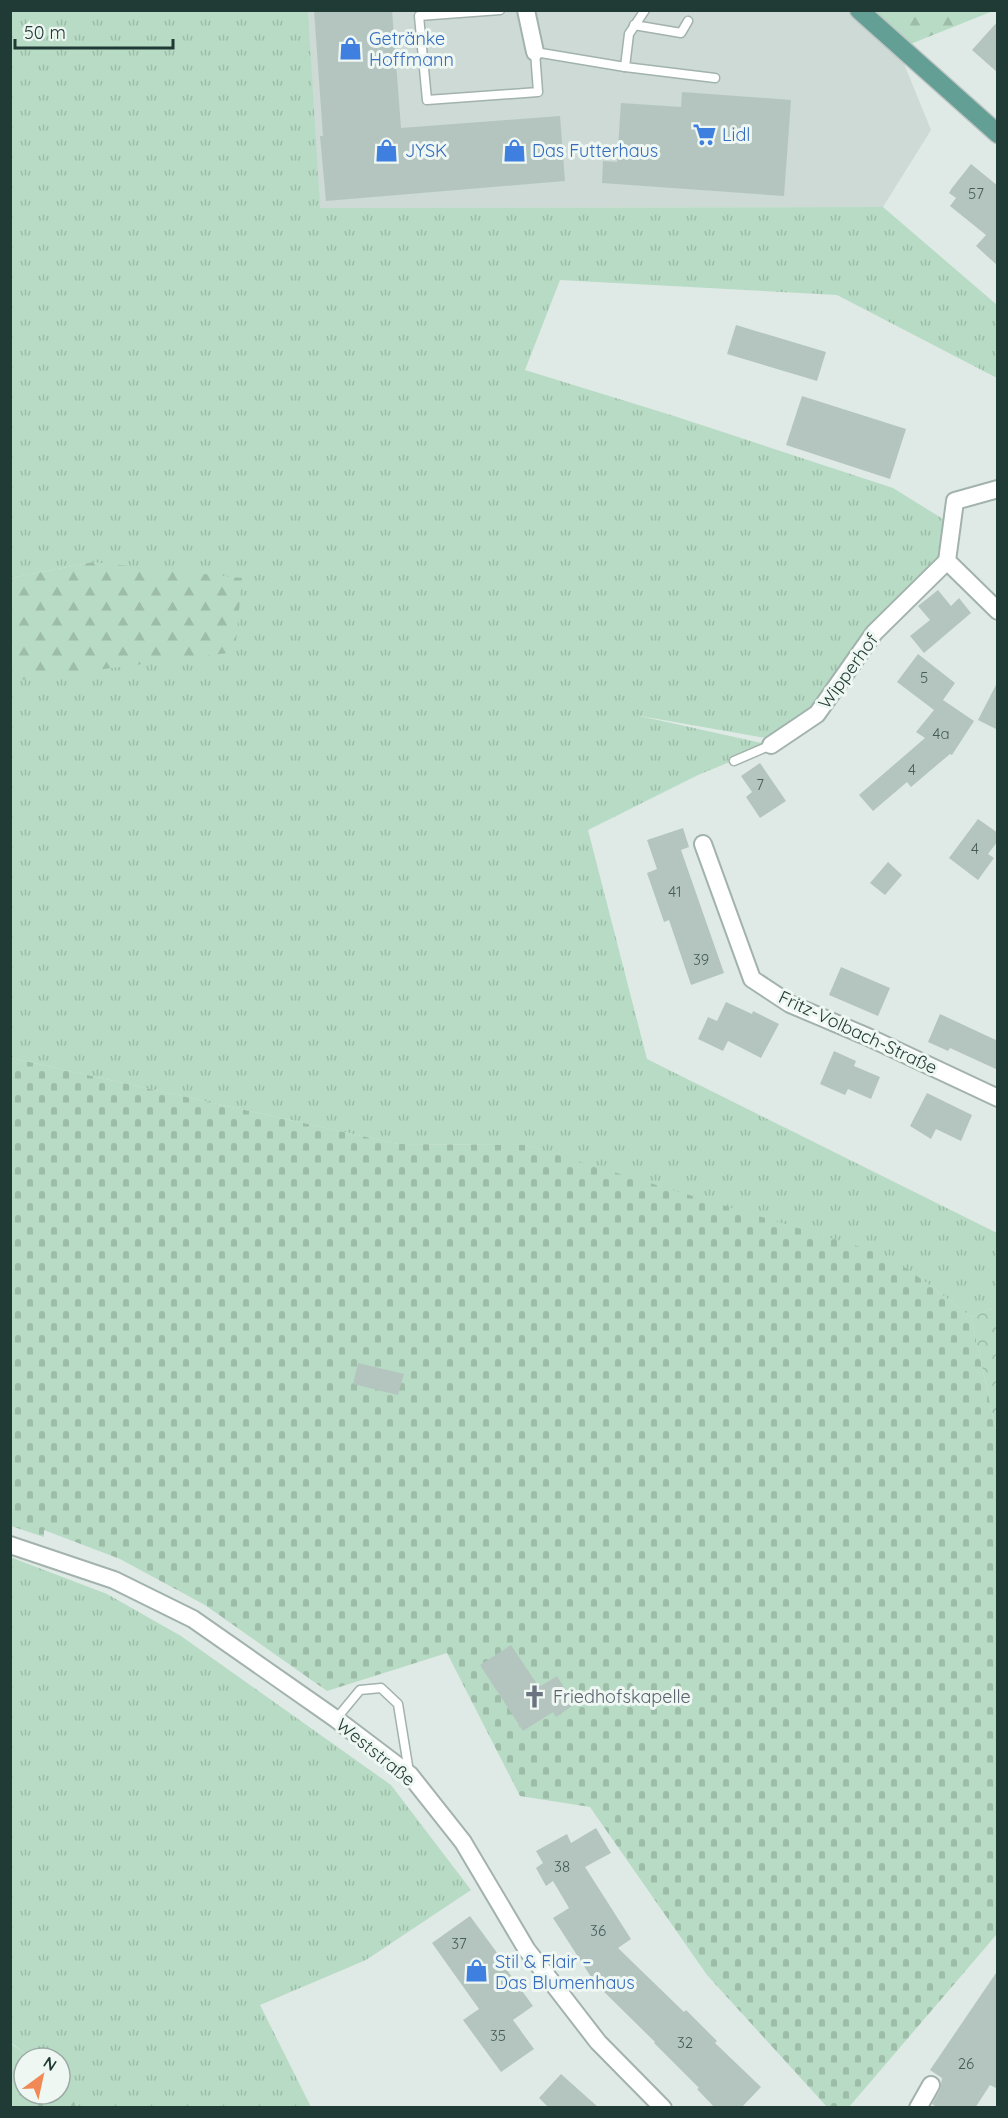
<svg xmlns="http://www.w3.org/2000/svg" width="1008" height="2118" font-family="Quicksand,sans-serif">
<defs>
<pattern id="grass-tufts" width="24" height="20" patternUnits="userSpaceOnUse" patternTransform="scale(1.5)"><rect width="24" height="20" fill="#b7dbc4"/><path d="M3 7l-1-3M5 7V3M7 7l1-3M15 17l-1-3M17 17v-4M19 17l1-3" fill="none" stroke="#9dbda9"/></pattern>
<pattern id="forest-firs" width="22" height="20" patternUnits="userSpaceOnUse" patternTransform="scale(1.5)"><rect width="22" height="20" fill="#b7dbc4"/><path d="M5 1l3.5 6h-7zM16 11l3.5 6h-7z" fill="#9dbda9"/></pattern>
<pattern id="cemetery-stones" width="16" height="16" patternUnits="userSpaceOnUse" patternTransform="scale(1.5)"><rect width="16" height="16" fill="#b7dbc4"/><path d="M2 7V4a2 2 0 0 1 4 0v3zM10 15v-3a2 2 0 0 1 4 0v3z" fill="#9dbda9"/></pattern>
<pattern id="park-crowns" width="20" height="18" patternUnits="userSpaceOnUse" patternTransform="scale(1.5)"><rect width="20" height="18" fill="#b7dbc4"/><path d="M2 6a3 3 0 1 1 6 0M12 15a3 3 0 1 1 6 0" fill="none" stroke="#9dbda9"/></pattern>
</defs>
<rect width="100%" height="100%" fill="#dfeae6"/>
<!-- built -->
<polygon fill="#cddad5" points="308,11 858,11 898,49 931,130 883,207 319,208"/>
<!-- grass -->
<g fill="url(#grass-tufts)">
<polygon points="11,11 308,11 320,208 883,207 997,305 997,378 837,295 560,280 525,370 674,416 893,488 943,519 939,557 866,630 807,711 766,738 635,715 771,745 698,775 588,830 647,1059 997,1233 997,1306 971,1317 912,1272 525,1145 398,1144 11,1058 10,679 93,562 11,578"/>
<polygon points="10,1557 107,1594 181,1636 391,1785 471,1890 366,1960 260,2005 311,2107 75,2107 78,2091 60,2078 60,2058 32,2058 11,2043"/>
</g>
<!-- forest -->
<g fill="url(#forest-firs)">
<polygon points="858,11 993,11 898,49"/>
<polygon points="93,562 242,578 235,652 11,681 11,578"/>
<polygon points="10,2043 32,2058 24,2058 24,2094 60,2094 60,2078 79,2091 75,2107 11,2107"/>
</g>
<!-- cemetery -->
<polygon fill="url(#cemetery-stones)" points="11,1058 398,1144 525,1145 880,1253 912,1272 971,1317 997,1434 997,1934 849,2107 827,2107 707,1975 590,1807 520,1796 447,1653 327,1691 205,1605 120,1559 44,1530 44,1537 11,1526"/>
<!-- park -->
<polygon fill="url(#park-crowns)" points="997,1306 997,1434 971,1317"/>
<!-- building -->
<g fill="#b4c5bf">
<polygon points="314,10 392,10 401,128 560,116 565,181 326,201 320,136 323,136"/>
<polygon points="998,21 998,73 972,50"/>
<polygon points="682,92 791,100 784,196 602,183 603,161 617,162 621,103 681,107"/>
<polygon points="971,164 998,186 998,266 976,246 986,235 950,206 956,198 949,193 952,188"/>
<polygon points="736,325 826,352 817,381 727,354"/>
<polygon points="802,396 906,429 890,479 786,445"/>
<polygon points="938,590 951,606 959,598 971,613 924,653 910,636 930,620 918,606"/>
<polygon points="918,654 955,683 941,703 943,700 974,721 952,755 950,754 911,787 907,782 873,811 859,795 925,738 916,732 934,710 897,682"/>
<polygon points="998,681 998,730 978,720"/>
<polygon points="760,763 786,801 760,818 746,797 752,792 741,776"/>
<polygon points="978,819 998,833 998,841 988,854 994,858 978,880 949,858"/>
<polygon points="683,828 689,847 681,850 724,973 691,985 669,920 664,922 647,873 657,869 647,840"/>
<polygon points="888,862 902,875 885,895 870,883"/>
<polygon points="841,967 890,988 878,1016 829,995"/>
<polygon points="726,1002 752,1014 753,1011 779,1024 761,1058 728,1041 723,1051 698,1039 708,1017 717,1021"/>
<polygon points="940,1014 998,1041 998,1070 950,1048 948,1051 928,1042"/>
<polygon points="834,1051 856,1061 854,1066 880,1077 871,1099 848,1089 845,1095 820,1084"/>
<polygon points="927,1093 972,1115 961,1141 936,1129 931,1139 910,1126"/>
<polygon points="358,1363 404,1374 398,1395 353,1384"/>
<polygon points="511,1645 539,1687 557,1676 575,1704 556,1717 553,1712 523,1731 480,1665"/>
<polygon points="596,1828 611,1853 585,1867 631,1939 618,1948 684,2012 686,2010 717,2041 715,2043 761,2087 741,2108 715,2108 697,2089 699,2088 654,2043 655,2042 595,1983 553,1918 569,1908 553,1881 546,1886 536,1868 543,1863 536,1851 567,1834 571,1843"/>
<polygon points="470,1916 509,1969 507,1970 533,2006 513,2020 534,2049 501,2072 463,2020 479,2009 432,1943"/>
<polygon points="998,1970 998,2089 990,2085 975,2108 938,2108 932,2104 940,2090 942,2078 930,2070"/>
<polygon points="561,2074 599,2108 549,2108 539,2098"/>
</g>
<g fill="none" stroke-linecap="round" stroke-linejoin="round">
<defs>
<g id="service">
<polyline points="500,10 419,16 427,100 538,92 535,52 625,67 629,34 645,10"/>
<polyline points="634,25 681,33 688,21"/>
<polyline points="625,67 715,78"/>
<polyline points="734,761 771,745"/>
<polyline points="336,1719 360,1690 381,1688 398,1704 409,1772"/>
</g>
<g id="minor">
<polyline points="526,10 535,52"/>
<polyline points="998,489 955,501 947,561 998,611"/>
<polyline points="771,745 817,714 874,633 947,561"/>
<polyline points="703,844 752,979 790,1004 868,1037 998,1098"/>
<polyline points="10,1545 114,1580 193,1619 336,1719 410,1775 463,1842 527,1950 598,2042 663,2108"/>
<polyline points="918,2108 931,2085"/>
</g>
<polyline id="primary" points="859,10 998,134"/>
</defs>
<!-- service casing -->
<use href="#service" stroke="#a2b2ad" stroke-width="11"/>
<!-- minor casing -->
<use href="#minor" stroke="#a2b2ad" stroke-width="20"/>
<!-- primary casing -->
<use href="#primary" stroke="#bcc4c2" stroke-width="21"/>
<!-- service -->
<use href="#service" stroke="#fff" stroke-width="8"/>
<!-- minor -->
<use href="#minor" stroke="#fff" stroke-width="16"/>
<!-- primary -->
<use href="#primary" stroke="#639f95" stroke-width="18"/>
</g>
<!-- icons -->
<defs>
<symbol id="shop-bare" viewBox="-9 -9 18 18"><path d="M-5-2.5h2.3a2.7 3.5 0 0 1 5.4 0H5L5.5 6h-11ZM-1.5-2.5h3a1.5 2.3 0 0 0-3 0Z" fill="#3f7fe0" stroke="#eff7f3" stroke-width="2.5" paint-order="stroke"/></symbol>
<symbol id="supermarket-bare" viewBox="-9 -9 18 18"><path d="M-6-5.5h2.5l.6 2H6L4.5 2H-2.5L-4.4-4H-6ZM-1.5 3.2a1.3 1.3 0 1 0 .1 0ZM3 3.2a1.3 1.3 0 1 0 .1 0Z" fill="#3f7fe0" stroke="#eff7f3" stroke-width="2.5" paint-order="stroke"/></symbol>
<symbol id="church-bare" viewBox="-9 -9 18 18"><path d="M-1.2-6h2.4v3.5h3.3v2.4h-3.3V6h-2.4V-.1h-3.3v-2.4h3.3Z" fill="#6b7280" stroke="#eff7f3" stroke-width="2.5" paint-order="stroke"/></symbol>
</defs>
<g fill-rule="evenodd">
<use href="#shop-bare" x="334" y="32" width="33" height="33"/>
<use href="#supermarket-bare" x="688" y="118" width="33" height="33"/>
<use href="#shop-bare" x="370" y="134" width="33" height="33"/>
<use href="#shop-bare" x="498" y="134" width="33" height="33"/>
<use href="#church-bare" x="518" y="1680" width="33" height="33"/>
<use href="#shop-bare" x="460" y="1954" width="33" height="33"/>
</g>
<g text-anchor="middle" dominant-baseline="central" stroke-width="6" stroke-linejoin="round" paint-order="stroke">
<!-- number labels -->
<g font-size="15" fill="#455d58">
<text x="976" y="193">57</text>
<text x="924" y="677">5</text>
<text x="941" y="733">4a</text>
<text x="912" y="769">4</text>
<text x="760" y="784">7</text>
<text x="975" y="848">4</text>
<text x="675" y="891">41</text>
<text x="701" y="959">39</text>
<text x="562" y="1866">38</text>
<text x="598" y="1930">36</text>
<text x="459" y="1943">37</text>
<text x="498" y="2035">35</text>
<text x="685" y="2042">32</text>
<text x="966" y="2063">26</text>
</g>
<!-- shop labels -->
<g font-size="18" fill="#366cbe" stroke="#eff7f3" text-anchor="start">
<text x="369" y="38">Getränke<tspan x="369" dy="21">Hoffmann</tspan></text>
<text x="722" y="134">Lidl</text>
<text x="405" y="150">JYSK</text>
<text x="532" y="150">Das Futterhaus</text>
<text x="495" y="1961">Stil &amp; Flair –<tspan x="495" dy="21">Das Blumenhaus</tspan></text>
</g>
<!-- street labels -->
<g font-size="18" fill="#203a35" stroke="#eff7f3">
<text transform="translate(848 671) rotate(-54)">Wipperhof</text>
<text transform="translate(858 1032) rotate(25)">Fritz-Volbach-Straße</text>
<text transform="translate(376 1752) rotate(39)">Weststraße</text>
</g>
<!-- worship labels -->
<g font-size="18" fill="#5b616d" stroke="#eff7f3" text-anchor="start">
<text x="553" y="1696">Friedhofskapelle</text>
</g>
</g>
<!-- border -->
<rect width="1008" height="2118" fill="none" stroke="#203a35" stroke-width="24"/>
<!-- north arrow -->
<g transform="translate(42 2076) rotate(33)"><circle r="28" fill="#eff7f3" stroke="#9caba7" stroke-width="1.5"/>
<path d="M0-4.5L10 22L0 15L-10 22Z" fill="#f18956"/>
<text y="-9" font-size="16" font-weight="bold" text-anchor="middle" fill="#203a35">N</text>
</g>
<!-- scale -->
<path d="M15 39v9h158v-9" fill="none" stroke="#203a35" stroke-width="3"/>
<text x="24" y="39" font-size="18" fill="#203a35" stroke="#eff7f3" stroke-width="4.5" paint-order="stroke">50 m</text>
</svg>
